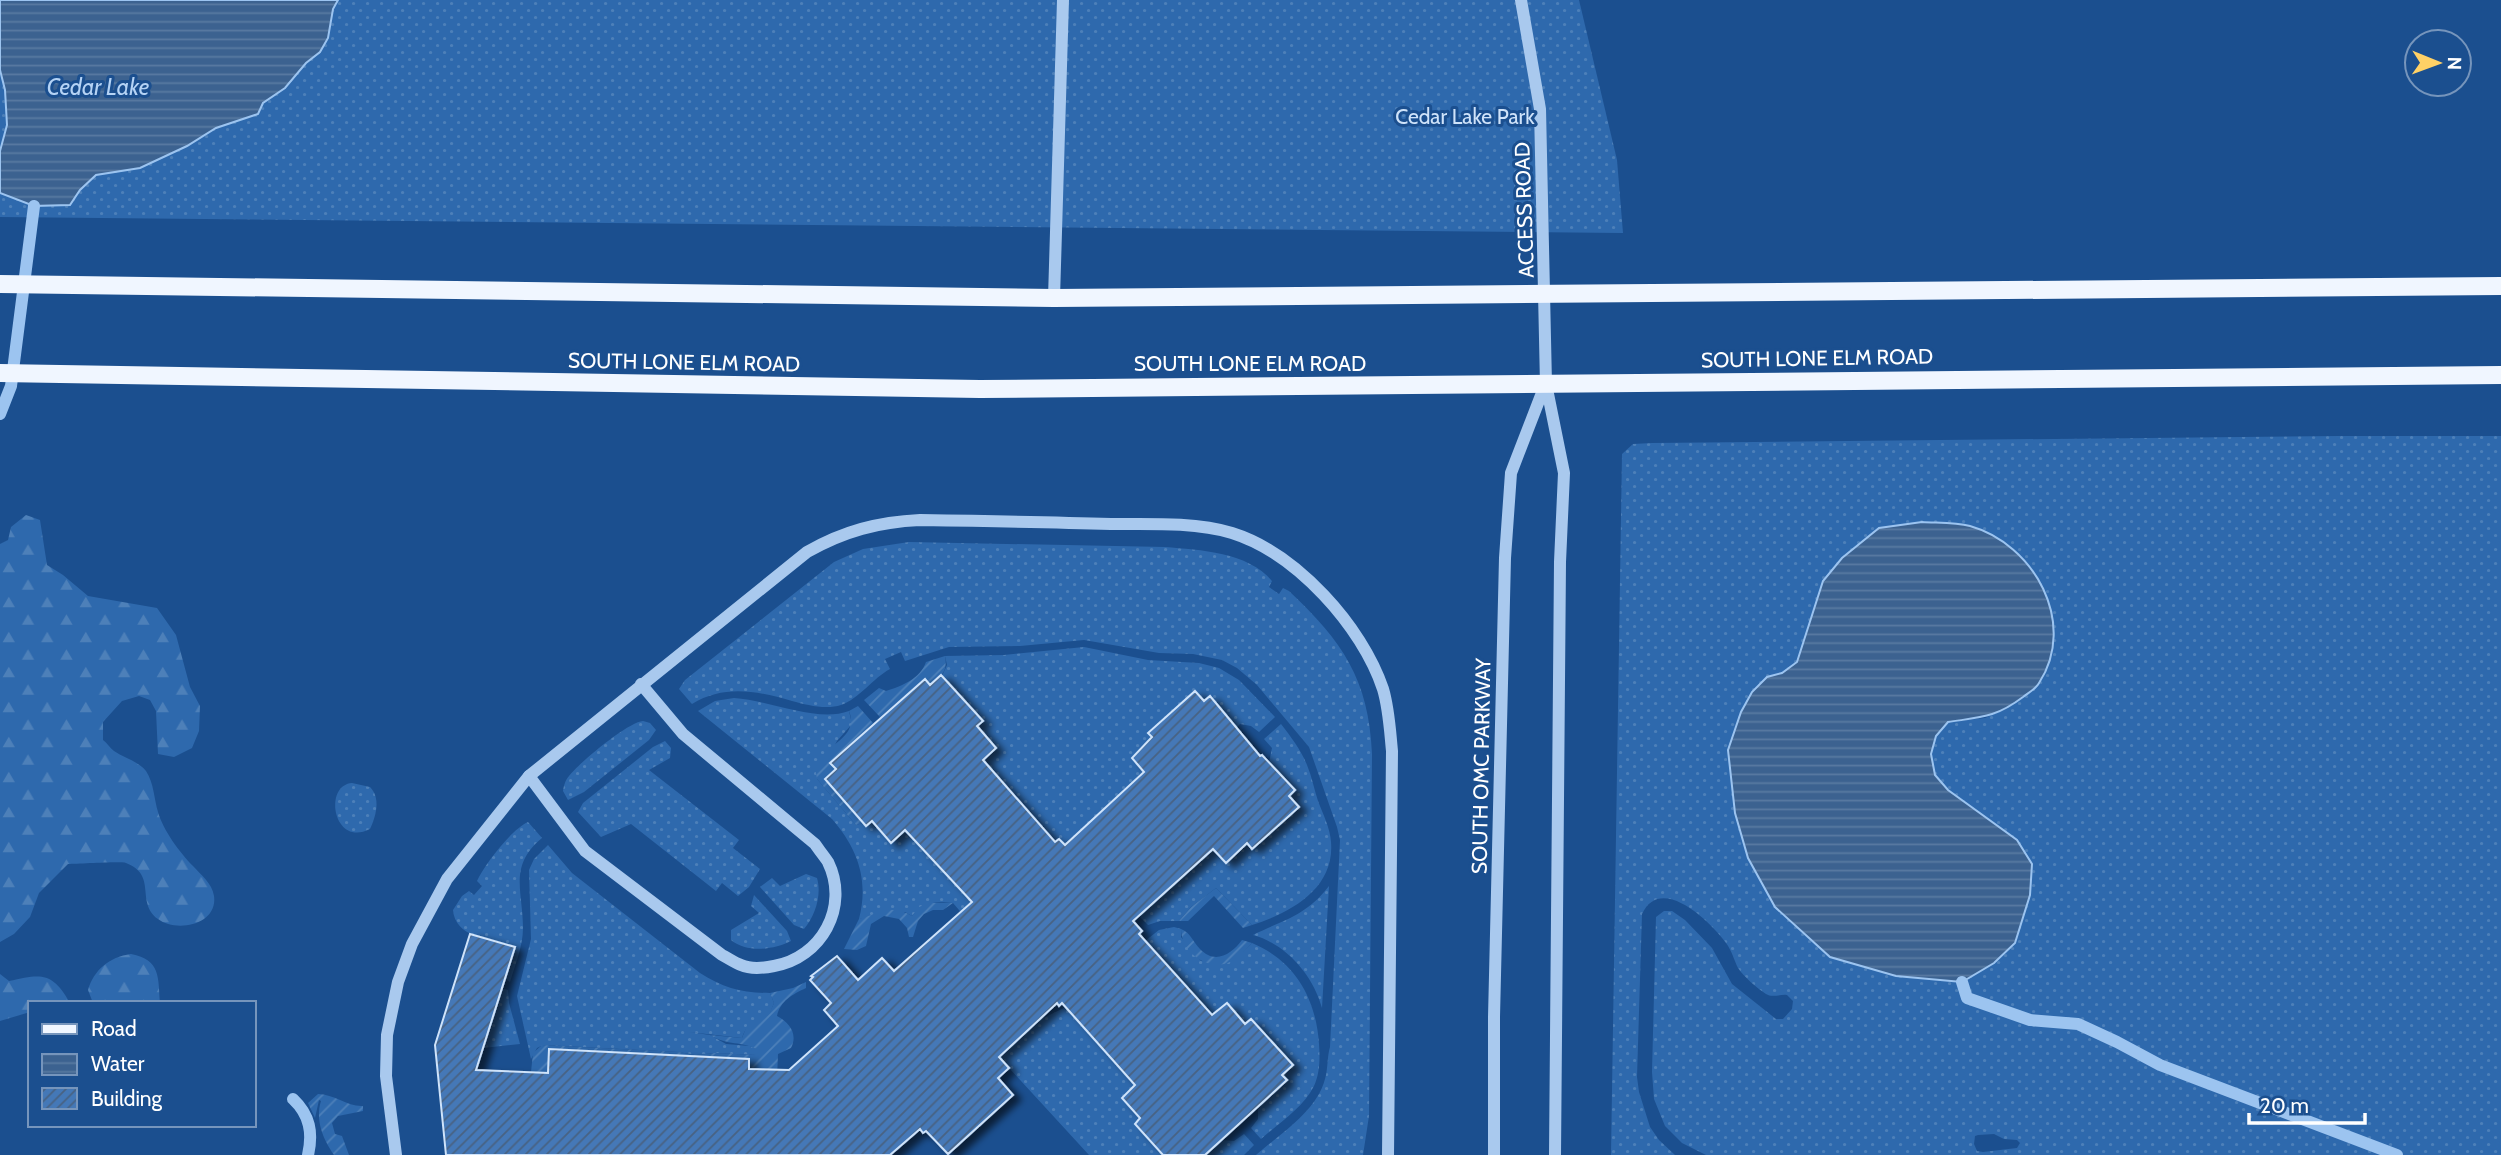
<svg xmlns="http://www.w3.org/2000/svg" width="2501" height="1155" font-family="Cabin,sans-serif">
<defs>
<pattern id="grass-dots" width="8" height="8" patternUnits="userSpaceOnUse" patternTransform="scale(1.75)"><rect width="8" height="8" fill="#2e69ad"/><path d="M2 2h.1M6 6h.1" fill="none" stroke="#4d80b9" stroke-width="1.8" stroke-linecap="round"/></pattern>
<pattern id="forest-firs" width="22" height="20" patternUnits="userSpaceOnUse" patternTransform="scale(1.75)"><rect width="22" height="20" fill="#2e69ad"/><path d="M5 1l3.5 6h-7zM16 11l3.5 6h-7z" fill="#4d80b9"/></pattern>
<pattern id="garden-furrows" width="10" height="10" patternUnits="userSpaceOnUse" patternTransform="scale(1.75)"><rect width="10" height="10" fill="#2e69ad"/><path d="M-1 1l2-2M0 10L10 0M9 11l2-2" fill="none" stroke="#4d80b9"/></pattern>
<pattern id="water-rules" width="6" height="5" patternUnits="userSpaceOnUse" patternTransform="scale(1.75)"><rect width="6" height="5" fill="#3c6290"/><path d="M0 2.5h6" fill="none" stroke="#597aa1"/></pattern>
<pattern id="building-hatch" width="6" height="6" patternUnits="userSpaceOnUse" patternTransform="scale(1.75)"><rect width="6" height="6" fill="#4478b7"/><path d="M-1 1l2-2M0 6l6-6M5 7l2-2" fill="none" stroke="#486282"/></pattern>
<filter id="shadow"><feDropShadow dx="8" dy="4.5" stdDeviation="3.5" flood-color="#0009"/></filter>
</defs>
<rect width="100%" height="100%" fill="#1b4f8f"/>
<!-- grass -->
<g fill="url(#grass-dots)" fill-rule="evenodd">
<polygon points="0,0 1579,0 1617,160 1623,233 0,217"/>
<path d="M 2340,436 L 2501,436 L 2501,1155 L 1706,1155 L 1682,1143 L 1665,1126 L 1654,1099 L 1652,1072 L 1656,917 L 1664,911 L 1672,911 L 1685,920 L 1712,948 L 1732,984 L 1776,1019 L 1783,1019 L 1792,1009 L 1793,1001 L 1787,995 C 1780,994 1772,998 1766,994 C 1757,988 1744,977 1738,968 C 1734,960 1732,951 1726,943 C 1711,922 1661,873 1642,914 L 1637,1077 L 1639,1092 L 1650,1127 L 1659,1140 L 1675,1155 L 1611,1155 L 1622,454 L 1633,444 L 1652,443 ZM 1824,581 L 2008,708 L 1985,718 L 1948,722 L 1936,736 L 1931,754 L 1935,775 L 1947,790 L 2017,840 L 2030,895 L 2015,943 L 1994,963 L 1962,982 L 1896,976 L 1830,957 L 1775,907 L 1748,858 L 1735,813 L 1767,677 L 1782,673 L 1797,662 ZM 1978,1135 L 1994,1134 L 2004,1139 L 2017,1140 L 2020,1143 L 2017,1148 L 1983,1152 L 1977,1151 L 1974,1144 L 1975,1136 Z"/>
<path d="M 909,542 L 1165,547 C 1200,550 1248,552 1272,581 L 1269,587 L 1279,594 L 1283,588 L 1289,591 C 1342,641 1369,679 1372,754 L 1369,1116 L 1363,1155 L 1256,1155 C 1280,1134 1317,1111 1325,1079 C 1328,1069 1327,1057 1330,1047 L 1340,840 L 1337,827 L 1309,747 L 1257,685 L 1237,668 L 1222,660 L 1193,654 L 1159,653 L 1084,640 L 1020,646 L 949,647 L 905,661 L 901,652 L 885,659 L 890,669 C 873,678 859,699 841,705 C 826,710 807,705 792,701 C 758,691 724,684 692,704 L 679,689 L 685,680 L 834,562 L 863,549 Z"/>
<polygon points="1084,647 1148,660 1199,663 1219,668 1239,680 1275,717 1259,732 1251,726 1240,724 1237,727 1210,697 1149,733 1152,737 1132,758 1144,772 1065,845 1059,839 1050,847 1051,838 1011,792 994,784 999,778 983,760 996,748 977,726 982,721 942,676 947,665 945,656 1004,655"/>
<path d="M 734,698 C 769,700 817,723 849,711 L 852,724 L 837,741 L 817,779 L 856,825 L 863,823 L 866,825 L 872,821 L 891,842 L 905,830 L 976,906 L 965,917 L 953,903 C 934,901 924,902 912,916 L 905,912 L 859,919 C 869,880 858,849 832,819 L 698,711 L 715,701 Z"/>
<path d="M 643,721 L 650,723 L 656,730 L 649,740 L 584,792 L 568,800 L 563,791 C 564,785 565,781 569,776 C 579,763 628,722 643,721 Z"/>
<path d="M 1281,724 C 1291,737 1301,750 1307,765 C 1312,777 1314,789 1318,801 C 1323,814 1330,828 1331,842 C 1335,889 1290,913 1252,925 L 1216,888 L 1191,907 L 1179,921 L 1160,921 L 1148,925 L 1139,916 L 1213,849 L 1226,863 L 1247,843 L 1253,849 L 1299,807 L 1289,796 L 1269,763 L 1272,748 L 1264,739 Z"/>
<polygon points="665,741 671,748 670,758 649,770 739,840 733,848 760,869 749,887 738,896 722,883 716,891 631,824 601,837 578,812 583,803 653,747"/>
<path d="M 352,783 L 370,787 C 381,798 376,816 370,829 C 333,848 323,785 352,783 Z"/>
<path d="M 528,822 L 542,838 C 508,866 523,891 523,928 C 523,946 515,965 510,982 L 505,979 L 515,947 C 493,941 455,938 453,910 L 462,896 L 469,891 L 474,895 L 482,886 L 477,881 C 485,864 512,829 528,822 Z"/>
<path d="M 548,845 L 572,873 L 700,973 C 723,988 743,993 770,993 L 774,1003 L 770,1013 C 755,1022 749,1019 742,1038 L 689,1032 L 710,1035 L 726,1044 L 750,1046 L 756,1049 L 756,1055 L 715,1053 L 696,1055 L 678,1052 L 543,1045 L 537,1048 L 531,1059 L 517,996 L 531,939 L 529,870 L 534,859 Z"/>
<path d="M 806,874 L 817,878 C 822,895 815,916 804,929 L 794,925 L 760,887 L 772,878 L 780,886 Z"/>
<path d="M 1329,886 L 1322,1008 C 1313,975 1286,944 1253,935 C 1283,920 1306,916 1329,886 Z"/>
<path d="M 754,895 L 787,931 L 791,941 C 773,950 747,953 731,940 L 731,930 L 759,913 L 751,906 Z"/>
<path d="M 1174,927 L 1181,929 L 1181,937 L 1201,961 L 1240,954 L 1252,943 C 1295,961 1316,998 1319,1044 C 1320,1058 1320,1073 1314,1086 C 1303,1108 1279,1123 1261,1139 L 1251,1128 L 1258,1119 L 1258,1107 L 1287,1081 L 1282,1075 L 1293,1065 L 1251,1019 L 1245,1024 L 1227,1003 L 1212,1015 L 1145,941 L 1159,930 Z"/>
<polygon points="502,988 508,990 509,1003 520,1044 483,1048"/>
<polygon points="1066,1007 1135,1085 1122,1098 1140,1118 1135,1124 1163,1155 1089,1155 999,1057 1037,1021"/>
<polygon points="1244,1134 1254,1145 1244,1155 1205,1155 1222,1140 1234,1141"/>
</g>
<!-- forest -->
<g fill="url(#forest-firs)">
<path d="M 26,515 L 40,520 L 47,565 L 63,575 L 88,596 L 157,608 L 176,635 L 190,687 L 200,706 L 199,731 L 192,748 L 174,757 L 158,754 L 156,711 L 150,700 L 139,696 L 122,701 L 103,722 L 103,740 C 107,743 110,748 114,751 C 124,758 138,761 146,771 C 154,783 154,799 158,812 C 163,830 180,853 193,866 C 201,875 212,883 214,896 C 218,925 176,933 158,919 C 135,902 158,875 126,863 C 121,861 79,864 68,864 L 39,893 L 30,917 L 14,934 L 0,942 L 0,544 L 8,540 L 11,527 Z"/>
<path d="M 131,954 C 161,960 158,977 160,1003 L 93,1003 L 88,990 C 94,970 109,957 131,954 Z"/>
<path d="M 0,974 L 9,981 C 41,974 52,971 70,1003 L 30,1003 L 30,1012 L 0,1021 Z"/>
</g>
<!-- garden -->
<g fill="url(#garden-furrows)">
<path d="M 945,656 C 948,673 941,675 930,685 L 924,679 L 880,717 L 864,700 L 879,688 L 886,691 C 902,686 920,679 926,662 Z"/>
<path d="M 858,706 L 873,723 L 830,763 L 836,769 L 825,780 L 863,823 L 856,825 L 817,779 L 815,767 C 823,744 860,739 849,711 Z"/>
<polygon points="1216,888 1252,925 1243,928 1214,896 1188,921 1179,921 1191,907"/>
<path d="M 929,903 L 953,903 L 943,910 L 933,910 L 924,914 L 918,921 L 913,937 L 909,937 L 907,928 L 899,919 L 884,916 L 871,924 L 866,946 L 857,950 L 844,949 L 859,919 C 880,913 892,904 912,916 L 919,907 Z"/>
<path d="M 1181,929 C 1191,933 1193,942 1200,949 C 1215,965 1232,954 1242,940 L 1252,943 C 1245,949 1239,958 1230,962 C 1208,972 1181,952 1181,929 Z"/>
<path d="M 806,982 L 806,988 C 793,994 780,1001 777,1016 C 790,1023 798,1034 791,1048 L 778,1054 L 777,1079 L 764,1069 L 549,1049 L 548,1073 L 531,1072 L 533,1053 L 542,1045 L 678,1052 L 696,1055 L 715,1053 L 756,1055 L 756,1049 C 742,1041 728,1046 710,1035 L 742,1038 L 748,1023 L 770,1012 L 774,1003 L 770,993 L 793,988 Z"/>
<path d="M 318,1094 C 334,1094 348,1107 363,1106 L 363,1111 L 338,1116 L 332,1123 L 335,1134 L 342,1136 L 349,1155 L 334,1155 C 323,1139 315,1120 321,1101 L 319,1100 L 315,1118 L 308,1103 Z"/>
</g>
<!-- water -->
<g fill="url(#water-rules)" stroke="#9cc4f0" stroke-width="2">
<polygon points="0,0 338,0 333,9 328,38 320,52 306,63 285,88 263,103 258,114 216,128 187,146 140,168 96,175 80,190 70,205 34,206 0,193 0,151 7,125 5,90 0,70"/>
<path d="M 1922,522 C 1937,523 1955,522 1970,526 C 2034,544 2078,623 2039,683 C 2036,689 2028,693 2023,697 C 1995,718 1981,717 1948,722 L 1936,736 L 1931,754 L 1935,775 L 1948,790 L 2017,840 L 2032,864 L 2030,895 L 2015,943 L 1994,963 L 1962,982 L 1896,976 L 1830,957 L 1775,907 L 1748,858 L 1735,813 L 1728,750 L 1741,712 L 1752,692 L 1767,677 L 1782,673 L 1797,662 L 1823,581 L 1842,558 L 1879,528 Z"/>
</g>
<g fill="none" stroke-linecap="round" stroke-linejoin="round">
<!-- stream -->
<g stroke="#9cc4f0" stroke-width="12">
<polyline points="0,414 11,386 34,206"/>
<polyline points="1962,982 1967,998 2030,1020 2078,1024 2117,1042 2160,1065 2397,1155"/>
<path d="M 293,1099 C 310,1115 313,1133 308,1155"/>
</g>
</g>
<!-- building -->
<polygon fill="url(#building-hatch)" stroke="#cfe3fa" stroke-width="2" filter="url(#shadow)" points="941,675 983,721 977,726 996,748 983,760 1055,842 1059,839 1065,845 1144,772 1132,758 1152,737 1148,733 1195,691 1204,701 1210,696 1260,756 1262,755 1295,790 1289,796 1299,807 1252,849 1247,843 1226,863 1213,849 1133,921 1142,931 1139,934 1212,1015 1227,1003 1245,1024 1251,1019 1293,1065 1282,1075 1287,1080 1205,1155 1163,1155 1135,1124 1140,1118 1122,1098 1135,1085 1062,1003 1059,1006 1057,1003 999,1057 1009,1068 998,1078 1013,1095 948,1154 926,1131 923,1133 920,1129 890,1155 446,1155 435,1045 470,934 515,947 476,1070 548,1073 549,1049 749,1059 749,1069 789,1070 838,1026 824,1010 831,1003 810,980 813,977 811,976 837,956 858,980 882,958 894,971 972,902 905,830 891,843 872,821 866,826 825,779 836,769 830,763 925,679 930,685"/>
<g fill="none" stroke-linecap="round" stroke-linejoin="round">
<!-- minor -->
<g stroke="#a9c9ee" stroke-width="12">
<polyline points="1521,0 1540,109 1546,384 1564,473 1560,562 1555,1155"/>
<polyline points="1054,298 1063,0"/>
<path d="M 529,776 L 585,851 L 722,955 C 728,958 735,963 741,965 C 750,969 764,968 774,966 C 821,958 850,907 828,862 C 824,856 819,850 815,844 L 683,734 L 641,684"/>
<path d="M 396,1155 L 386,1076 L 387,1035 L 398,982 L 412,944 L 447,879 L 529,776 L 807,552 C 844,531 878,522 920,520 C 984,521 1048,522 1111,524 C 1149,524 1196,522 1232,533 C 1296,553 1362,626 1383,689 C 1389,709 1390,731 1392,751 L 1388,1155"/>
<polyline points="1494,1155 1494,1017 1505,558 1511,473 1545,385"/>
</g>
<!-- major -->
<g stroke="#f0f6ff" stroke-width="18">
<polyline points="0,284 1054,298 2501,286"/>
<polyline points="0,373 980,389 2501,375"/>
</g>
</g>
<g text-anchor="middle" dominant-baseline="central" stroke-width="6" stroke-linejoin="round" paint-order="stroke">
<!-- park labels -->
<g font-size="21" fill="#cfe3fa" stroke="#1b4f8f">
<text x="1465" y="116">Cedar Lake Park</text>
</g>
<!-- street labels -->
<g font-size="21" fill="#fff" stroke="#1b4f8f">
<text transform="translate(1524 210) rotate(-92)">ACCESS ROAD</text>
<text transform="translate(1817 358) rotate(-1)">SOUTH LONE ELM ROAD</text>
<text transform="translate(684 362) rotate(1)">SOUTH LONE ELM ROAD</text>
<text x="1250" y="363">SOUTH LONE ELM ROAD</text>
<text transform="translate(1481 766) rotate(-89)">SOUTH OMC PARKWAY</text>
</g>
<!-- water labels -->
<g font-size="23" font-style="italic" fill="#b5d3f5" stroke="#1b4f8f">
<text x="98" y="87">Cedar Lake</text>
</g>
</g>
<!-- legend -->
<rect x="28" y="1001" width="228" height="126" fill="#1b4f8f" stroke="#7695bc" stroke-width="2"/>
<rect x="42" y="1024" width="35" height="10" fill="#f0f6ff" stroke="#7695bc" stroke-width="2"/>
<text x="91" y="1036" font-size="21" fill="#ffffff">Road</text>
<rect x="42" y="1054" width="35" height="21" fill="url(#water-rules)" stroke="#7695bc" stroke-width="2"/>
<text x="91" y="1071" font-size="21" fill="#ffffff">Water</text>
<rect x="42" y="1088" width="35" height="21" fill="url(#building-hatch)" stroke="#7695bc" stroke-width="2"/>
<text x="91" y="1106" font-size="21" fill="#ffffff">Building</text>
<!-- north arrow -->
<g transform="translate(2438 63) rotate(91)"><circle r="33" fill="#1b4f8f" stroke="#7695bc" stroke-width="2"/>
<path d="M0-5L12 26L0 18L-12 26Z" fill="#ffd166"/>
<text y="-10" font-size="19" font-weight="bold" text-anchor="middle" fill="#ffffff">N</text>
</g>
<!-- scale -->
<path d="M2249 1113v10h116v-10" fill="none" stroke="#ffffff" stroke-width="3.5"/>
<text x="2260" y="1113" font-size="21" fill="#ffffff" stroke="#1b4f8f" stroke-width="5" paint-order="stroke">20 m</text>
</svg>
